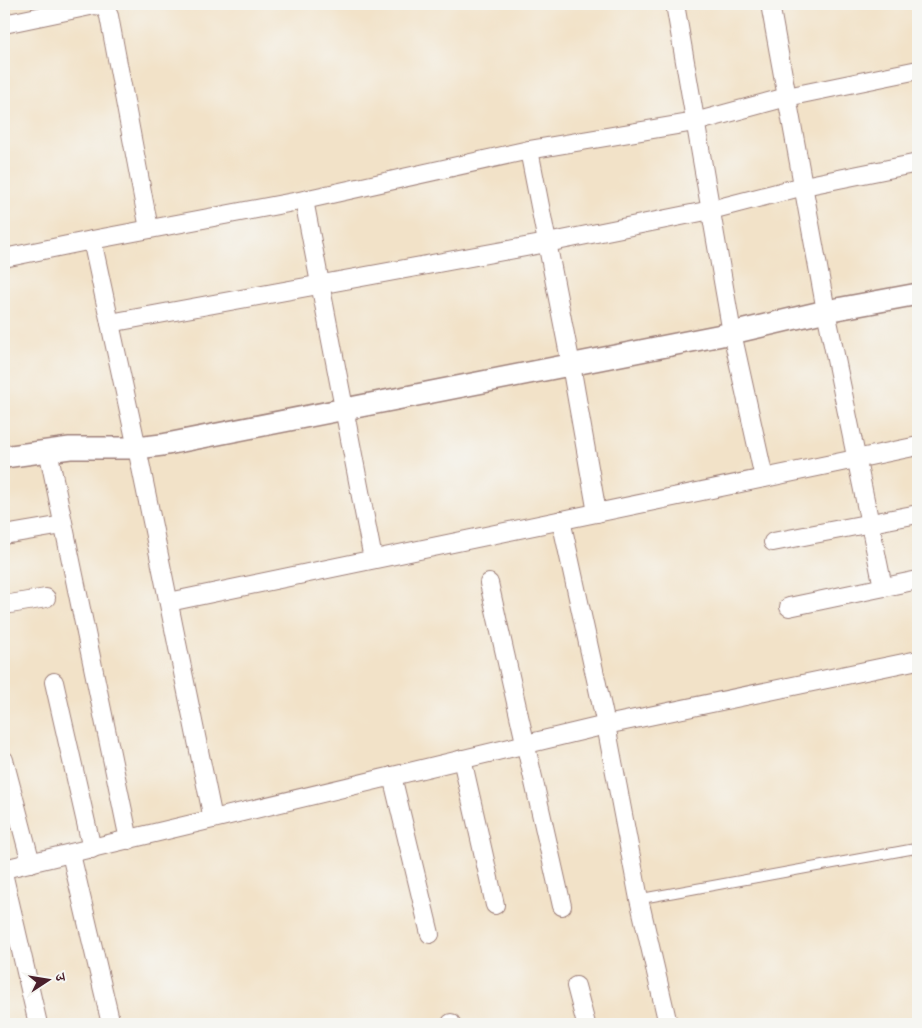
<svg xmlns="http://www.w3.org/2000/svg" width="922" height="1028" font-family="'Old Standard TT','Noto Serif Devanagari',serif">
<rect width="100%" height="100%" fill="#f6f6f2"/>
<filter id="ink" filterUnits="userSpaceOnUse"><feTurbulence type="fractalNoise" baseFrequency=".02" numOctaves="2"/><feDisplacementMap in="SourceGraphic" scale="10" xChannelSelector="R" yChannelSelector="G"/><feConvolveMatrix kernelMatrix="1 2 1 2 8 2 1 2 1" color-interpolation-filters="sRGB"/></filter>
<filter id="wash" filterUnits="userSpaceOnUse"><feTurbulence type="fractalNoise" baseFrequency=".0096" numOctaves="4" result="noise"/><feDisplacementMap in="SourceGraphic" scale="20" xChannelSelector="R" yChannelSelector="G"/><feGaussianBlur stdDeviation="1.12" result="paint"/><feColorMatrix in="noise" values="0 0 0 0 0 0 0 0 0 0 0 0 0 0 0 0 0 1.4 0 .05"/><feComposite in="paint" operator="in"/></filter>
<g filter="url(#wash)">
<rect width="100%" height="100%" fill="#f2e2c8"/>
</g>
<g filter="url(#ink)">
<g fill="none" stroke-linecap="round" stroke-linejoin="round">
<defs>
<polyline id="service" points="639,899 918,848"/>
<g id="minor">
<polyline points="675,4 732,333 764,478"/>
<polyline points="770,4 826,311 883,587"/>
<path d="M 4,24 L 95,5 C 104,6 106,9 109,16 L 149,229"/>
<polyline points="529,150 571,365 597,513"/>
<polyline points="304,200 373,559"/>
<polyline points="4,258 92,240"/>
<polyline points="110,323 547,243 711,210 804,186 918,163"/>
<polyline points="48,450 129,840"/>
<polyline points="561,520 606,725 639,899 668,1024"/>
<polyline points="4,535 63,525"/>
<polyline points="773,542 918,514"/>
<polyline points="489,583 562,906"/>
<polyline points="169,602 918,446"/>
<polyline points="4,605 46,598"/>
<polyline points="789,607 918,580"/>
<polyline points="54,682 92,849"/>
<polyline points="462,759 495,905"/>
<polyline points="4,760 31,863"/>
<polyline points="392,776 430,934"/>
<polyline points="213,819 137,448 92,240 304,200 529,150 695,122 787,97 918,70"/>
<polyline points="71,854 111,1024"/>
<polyline points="4,869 606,725 918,660"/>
<polyline points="4,877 38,1024"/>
<polyline points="576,986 586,1024"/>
<polyline points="451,1023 451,1024"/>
</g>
<polyline id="tertiary" points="4,457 70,448 137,448 162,445 732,333 826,311 918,294"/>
</defs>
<!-- service casing -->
<use href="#service" stroke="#9e807a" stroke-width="11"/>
<!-- minor casing -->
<use href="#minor" stroke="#9e807a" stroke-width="20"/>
<!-- tertiary casing -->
<use href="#tertiary" stroke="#9e807a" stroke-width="24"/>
<!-- service -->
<use href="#service" stroke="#fff" stroke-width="9"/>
<!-- minor -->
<use href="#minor" stroke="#fff" stroke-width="18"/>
<!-- tertiary -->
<use href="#tertiary" stroke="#fff" stroke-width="21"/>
</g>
</g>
<!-- margin -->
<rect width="922" height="1028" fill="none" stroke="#f6f6f2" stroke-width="20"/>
<!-- north arrow -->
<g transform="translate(48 980) rotate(78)" stroke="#f6f6f2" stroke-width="4" paint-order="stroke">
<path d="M0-4L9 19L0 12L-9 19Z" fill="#4a1f2b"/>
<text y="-8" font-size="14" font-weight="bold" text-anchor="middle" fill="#4a1f2b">उ</text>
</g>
</svg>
